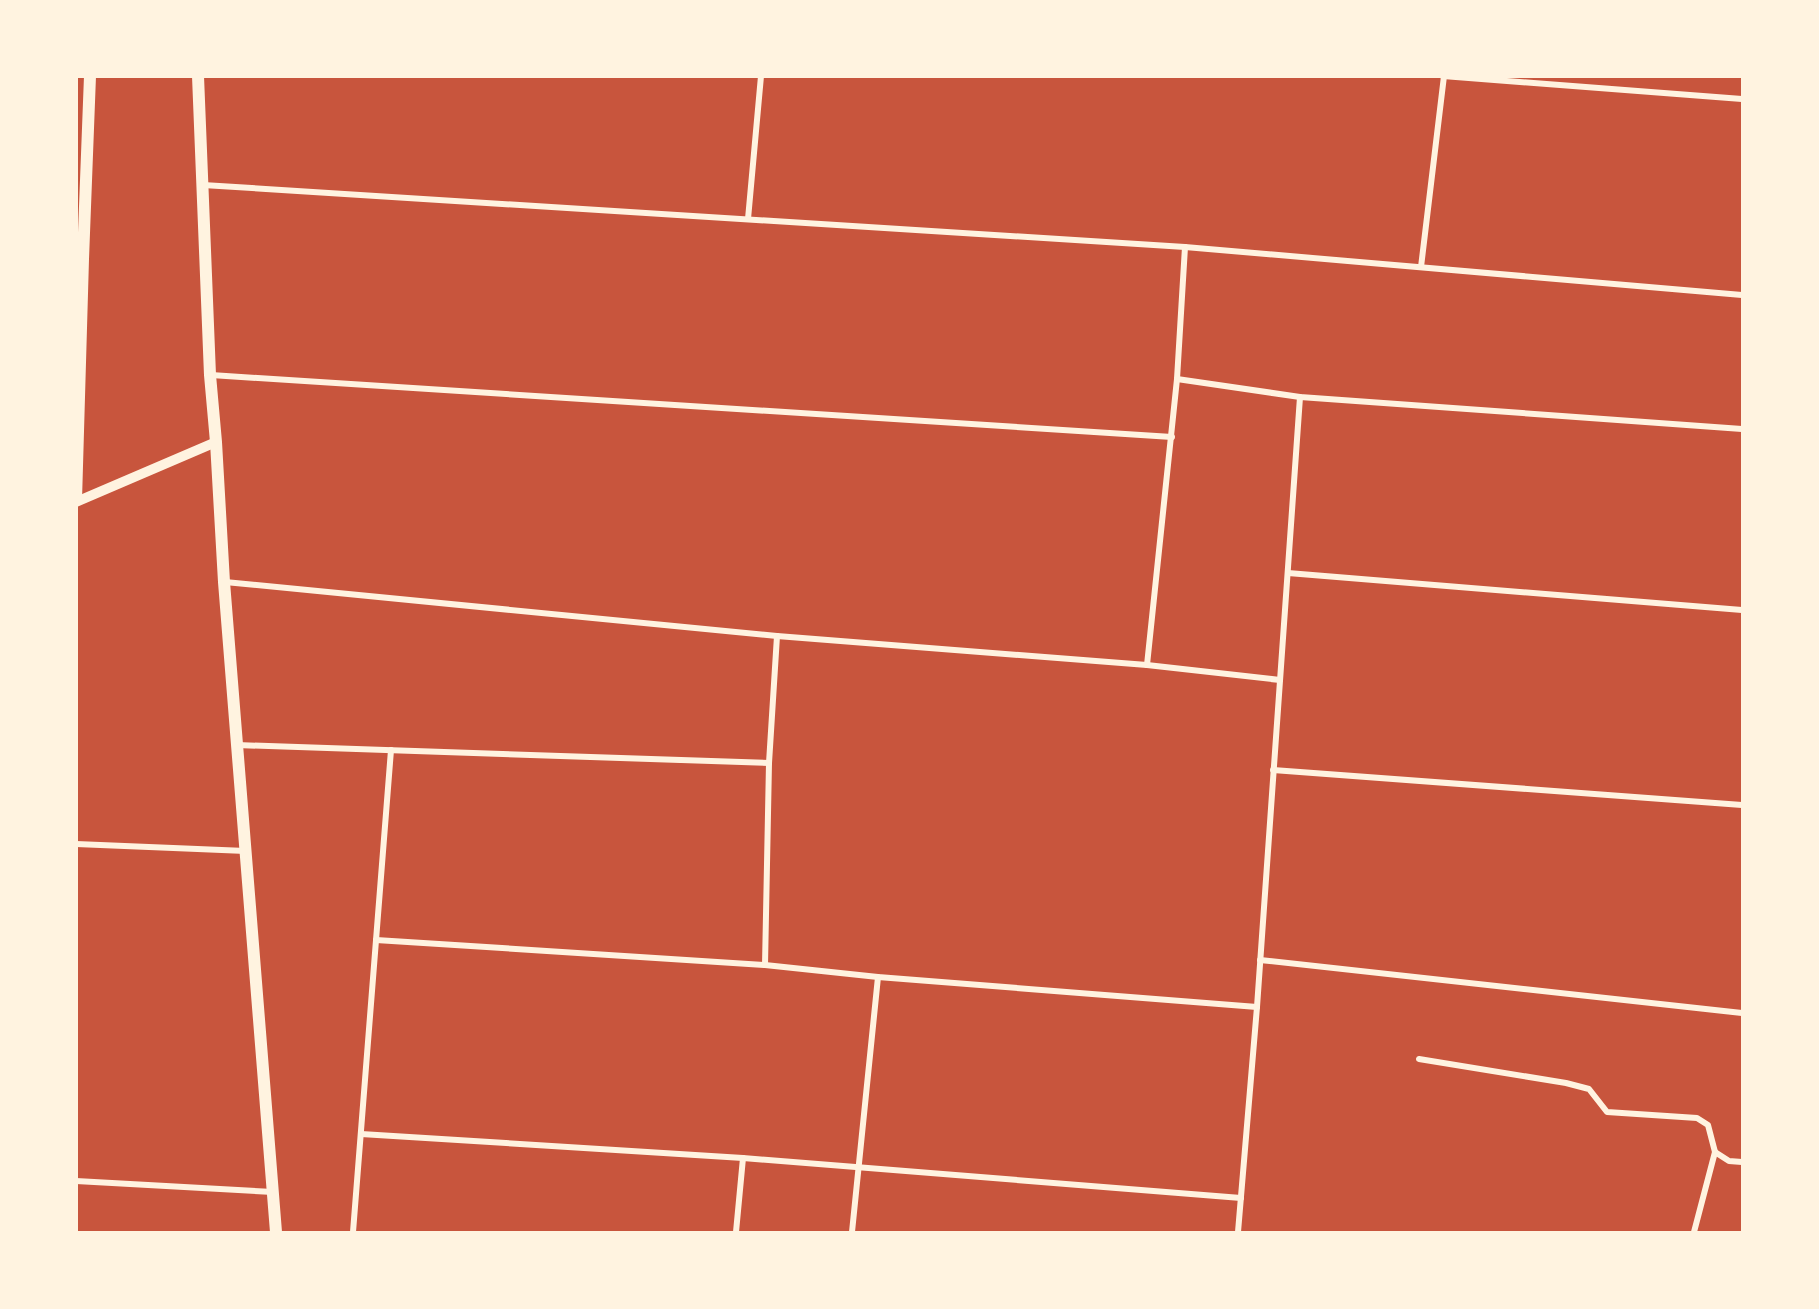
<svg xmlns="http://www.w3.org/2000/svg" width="1819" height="1309" font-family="'IBM Plex Sans',sans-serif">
<rect width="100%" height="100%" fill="#c8553d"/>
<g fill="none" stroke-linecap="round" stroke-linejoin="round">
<!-- minor -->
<g stroke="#fff3e0" stroke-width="6">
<polyline points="1443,76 1742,99"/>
<polyline points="203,185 1185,247 1742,295"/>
<polyline points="748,219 761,76"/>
<polyline points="1421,267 1444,76"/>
<polyline points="211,375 1172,437"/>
<polyline points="1177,379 1300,397 1742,429"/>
<polyline points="1288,573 1742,610"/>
<polyline points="225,582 777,636 1147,665 1280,680"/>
<polyline points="1147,665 1177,379 1185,247"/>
<polyline points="237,745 769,763"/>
<polyline points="1273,770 1742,805"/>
<polyline points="76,844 246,851"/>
<polyline points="376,940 765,965 878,977 1257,1007"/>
<polyline points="1260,960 1742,1013"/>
<polyline points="765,965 769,763 777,636"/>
<polyline points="1419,1059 1566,1083 1589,1089 1607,1112 1697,1118 1708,1125 1715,1152 1729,1161 1742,1162"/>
<polyline points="361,1134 743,1158 1241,1198"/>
<polyline points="76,1181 273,1192"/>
<polyline points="353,1232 391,750"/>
<polyline points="736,1232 743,1158"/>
<polyline points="852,1232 878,977"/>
<polyline points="1238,1232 1257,1007 1300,397"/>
<polyline points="1694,1232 1715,1152"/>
</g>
<!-- tertiary -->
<polyline stroke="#fff3e0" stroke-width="10" points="76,502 216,442"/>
<!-- secondary -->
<g stroke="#fff3e0" stroke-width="12">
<polyline points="198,76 210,375 216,442 224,582 276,1232"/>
<polyline points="76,500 83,259 90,76"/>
</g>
</g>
<!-- border -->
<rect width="1819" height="1309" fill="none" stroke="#fff3e0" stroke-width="156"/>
</svg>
